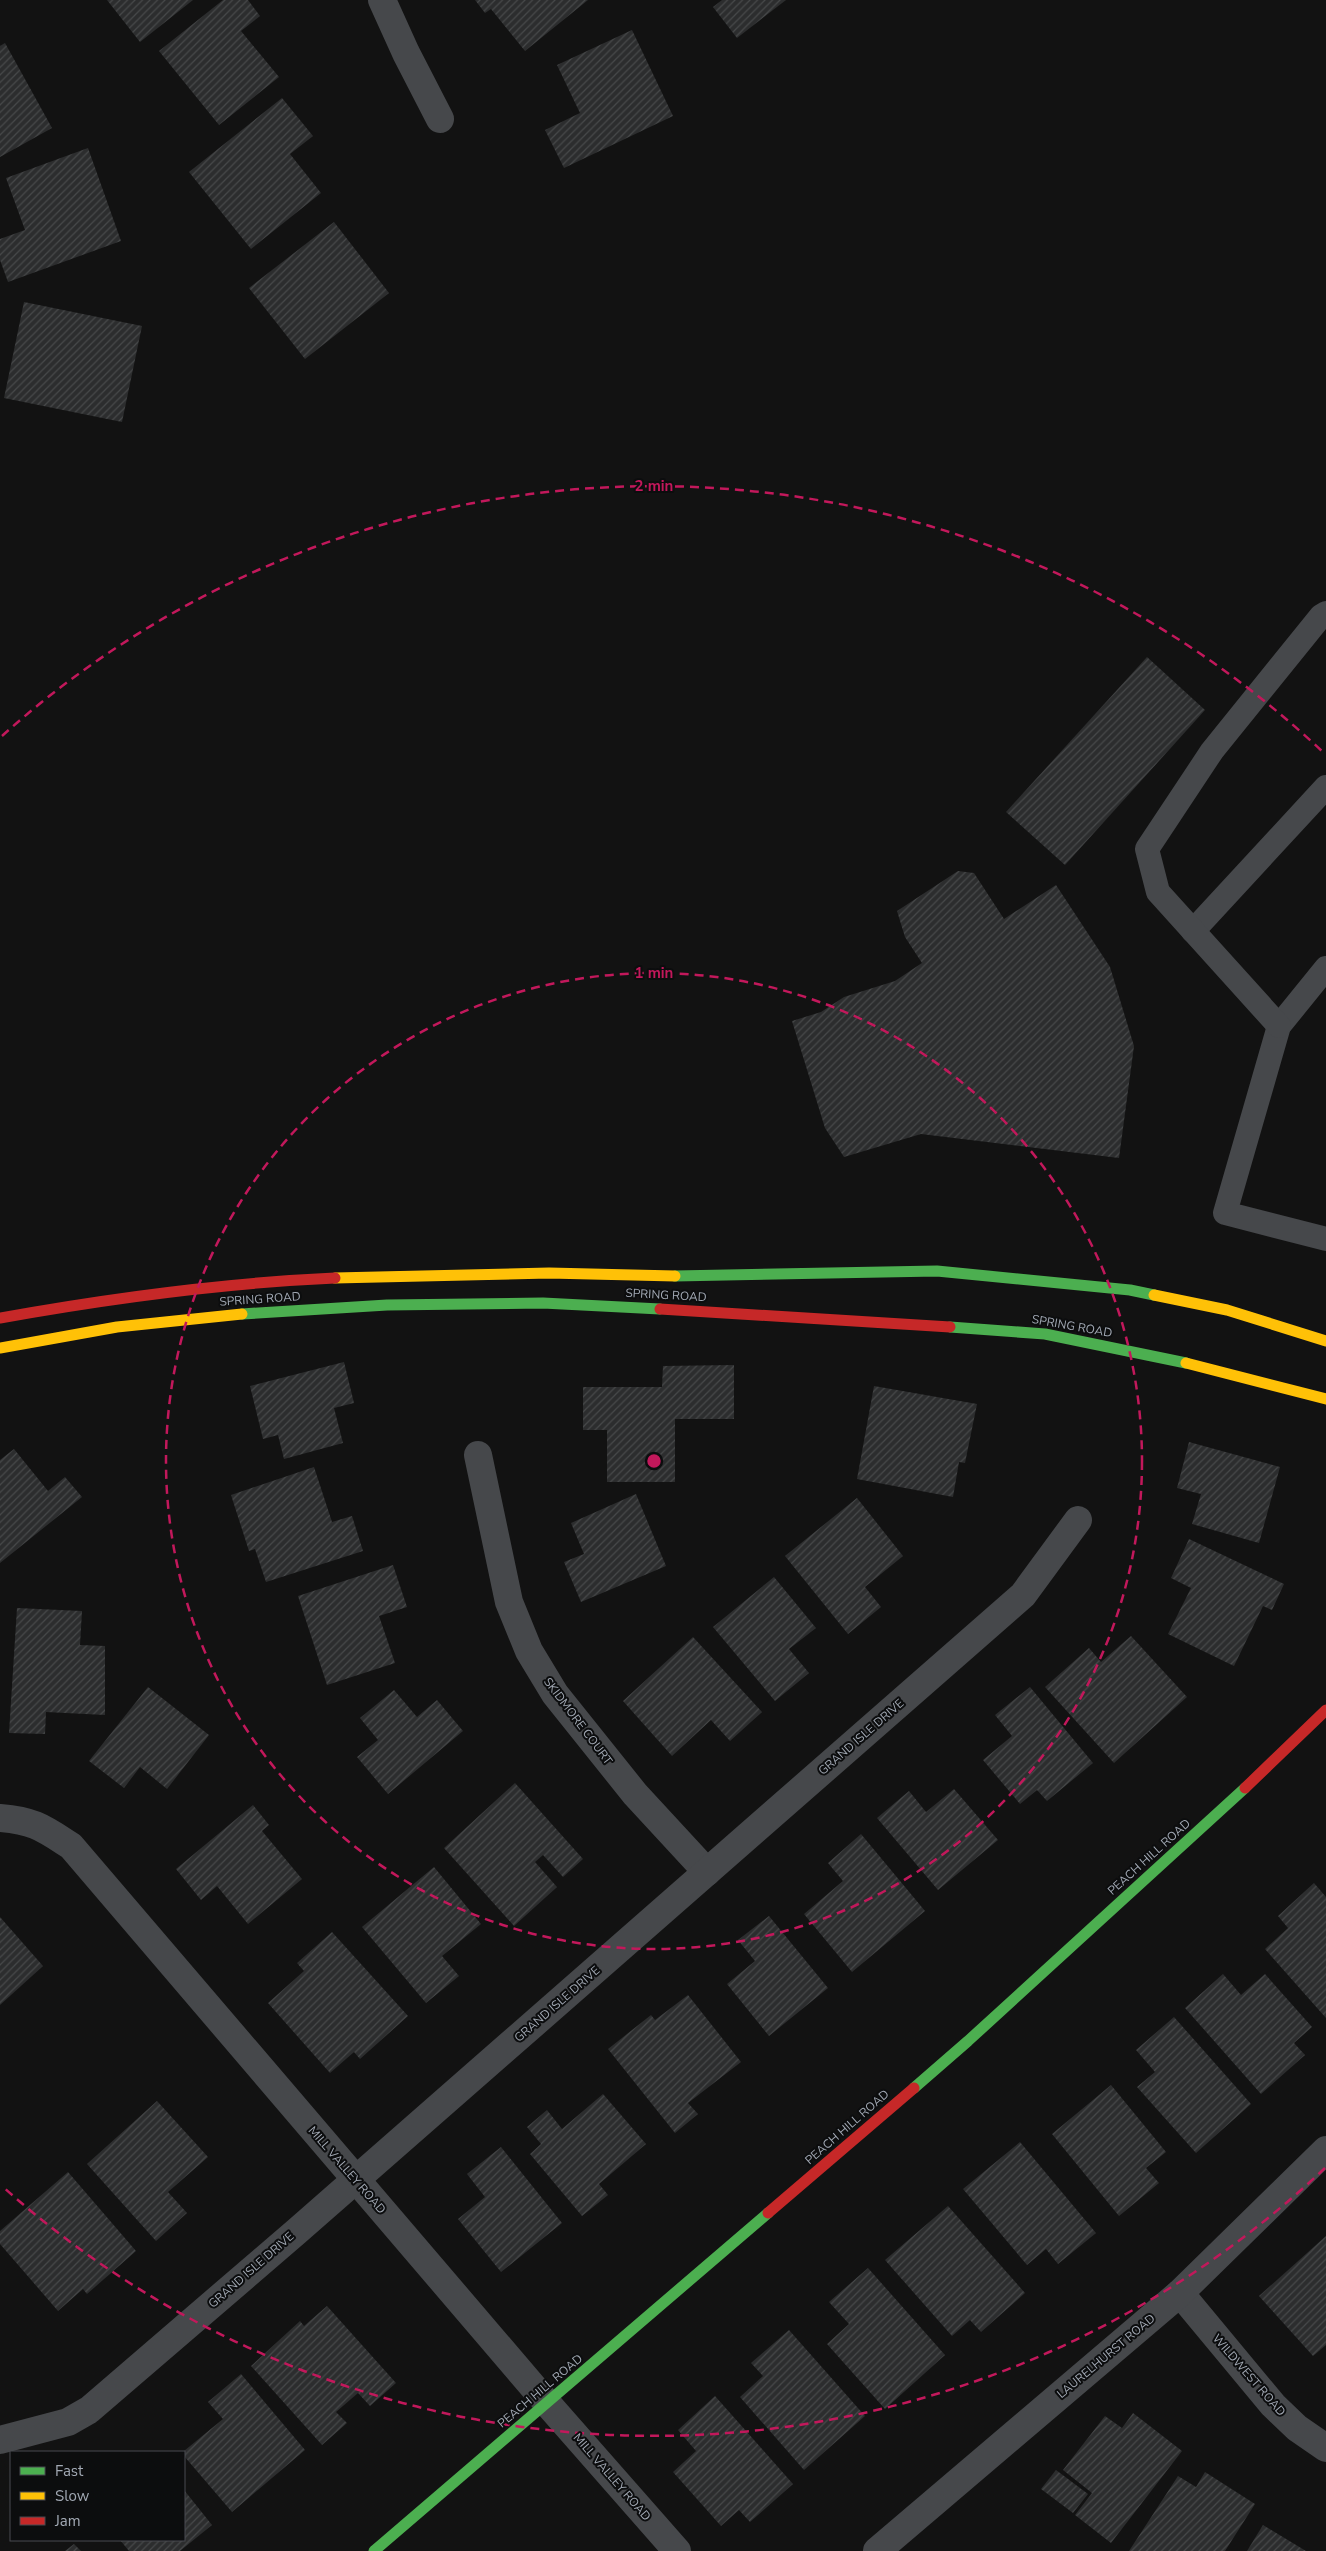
<svg xmlns="http://www.w3.org/2000/svg" width="1326" height="2551" font-family="'Nunito Sans',sans-serif">
<defs>
<pattern id="building-hatch" width="6" height="6" patternUnits="userSpaceOnUse" patternTransform="scale(1.25)"><rect width="6" height="6" fill="#2c2d2e"/><path d="M-1 1l2-2M0 6l6-6M5 7l2-2" fill="none" stroke="#47494a"/></pattern>
</defs>
<rect width="100%" height="100%" fill="#121212"/>
<!-- building -->
<g fill="url(#building-hatch)">
<polygon points="107,0 193,0 140,42"/>
<polygon points="223,0 248,0 260,16 241,31 279,77 219,125 159,51"/>
<polygon points="475,0 588,0 525,51 491,9 485,13"/>
<polygon points="722,0 786,0 737,38 713,7"/>
<polygon points="632,30 673,116 564,168 545,130 580,113 557,65"/>
<polygon points="5,43 52,128 0,157 0,46"/>
<polygon points="282,98 313,136 290,154 321,193 251,249 189,172"/>
<polygon points="88,148 121,241 8,282 0,260 0,239 25,230 6,178"/>
<polygon points="334,222 389,293 305,359 249,288"/>
<polygon points="24,302 142,326 122,422 4,398"/>
<polygon points="1147,657 1205,710 1065,865 1006,812"/>
<polygon points="958,871 974,873 1004,919 1056,885 1110,967 1134,1046 1119,1158 921,1134 844,1157 825,1128 792,1021 821,1012 844,997 895,981 922,963 905,937 897,911"/>
<polygon points="344,1362 354,1403 334,1408 343,1443 284,1459 278,1435 263,1439 250,1386"/>
<polygon points="734,1365 734,1419 675,1419 675,1482 607,1482 607,1430 583,1430 583,1387 662,1387 663,1366"/>
<polygon points="874,1386 977,1404 965,1463 959,1462 953,1497 857,1479"/>
<polygon points="1189,1442 1280,1467 1259,1543 1192,1524 1201,1494 1177,1488"/>
<polygon points="14,1449 48,1491 65,1477 82,1497 0,1563 0,1460"/>
<polygon points="314,1467 332,1522 352,1516 363,1551 266,1582 255,1549 249,1551 231,1495"/>
<polygon points="636,1494 666,1566 581,1602 564,1562 584,1554 571,1523"/>
<polygon points="857,1498 903,1556 865,1587 881,1607 848,1634 785,1556"/>
<polygon points="1189,1539 1284,1584 1272,1610 1263,1606 1234,1666 1168,1634 1191,1588 1171,1578"/>
<polygon points="393,1565 407,1607 379,1616 395,1663 327,1685 298,1596"/>
<polygon points="774,1577 816,1628 789,1649 809,1673 775,1701 713,1627"/>
<polygon points="17,1608 82,1611 80,1645 105,1646 105,1715 46,1712 45,1734 9,1733"/>
<polygon points="1131,1636 1187,1697 1114,1763 1045,1687 1089,1648 1101,1662"/>
<polygon points="693,1637 762,1712 730,1741 711,1720 672,1756 623,1701"/>
<polygon points="148,1687 209,1735 167,1789 140,1767 124,1788 89,1761"/>
<polygon points="1030,1687 1093,1763 1047,1801 1037,1790 1020,1804 983,1760 1012,1736 995,1715"/>
<polygon points="394,1690 417,1717 437,1700 463,1731 388,1794 357,1757 378,1740 360,1718"/>
<polygon points="515,1783 583,1859 563,1877 543,1855 535,1862 557,1887 514,1926 444,1848"/>
<polygon points="954,1789 998,1840 938,1890 877,1818 909,1791 926,1812"/>
<polygon points="253,1805 269,1825 262,1831 302,1879 248,1924 217,1886 201,1900 176,1869"/>
<polygon points="861,1834 925,1911 852,1972 804,1914 843,1881 828,1863"/>
<polygon points="434,1867 481,1924 442,1956 459,1976 426,2003 362,1927"/>
<polygon points="1314,1883 1326,1897 1326,2018 1265,1949 1288,1928 1278,1916"/>
<polygon points="769,1916 828,1988 769,2036 727,1984 755,1961 738,1940"/>
<polygon points="0,1917 43,1966 0,2005"/>
<polygon points="332,1932 408,2016 360,2059 354,2052 330,2073 268,2003 304,1971 297,1963"/>
<polygon points="1223,1974 1241,1995 1265,1974 1312,2027 1294,2043 1305,2055 1261,2094 1185,2008"/>
<polygon points="688,1995 741,2062 688,2103 698,2114 675,2133 608,2049 651,2015 655,2020"/>
<polygon points="1174,2017 1251,2104 1196,2153 1137,2087 1155,2072 1136,2050"/>
<polygon points="1111,2085 1166,2152 1146,2168 1159,2183 1119,2216 1052,2134"/>
<polygon points="603,2094 646,2144 599,2184 608,2195 582,2216 530,2154 541,2144 527,2127 547,2110 562,2129"/>
<polygon points="157,2101 208,2157 168,2192 187,2213 156,2241 87,2164"/>
<polygon points="1020,2142 1096,2233 1058,2264 1046,2249 1027,2265 963,2189"/>
<polygon points="501,2147 562,2223 501,2272 458,2219 485,2197 467,2174"/>
<polygon points="68,2172 136,2251 87,2294 83,2289 58,2311 0,2244 0,2231"/>
<polygon points="948,2206 1025,2293 981,2332 970,2320 952,2336 885,2260"/>
<polygon points="1326,2236 1326,2345 1313,2356 1259,2296"/>
<polygon points="868,2268 945,2355 885,2409 827,2344 849,2324 829,2302"/>
<polygon points="327,2306 396,2383 370,2406 358,2393 336,2412 347,2423 322,2445 251,2366 300,2321 304,2326"/>
<polygon points="789,2330 865,2416 804,2470 740,2397 763,2376 751,2363"/>
<polygon points="241,2374 305,2450 232,2512 184,2456 184,2451 223,2419 208,2402"/>
<polygon points="715,2396 793,2484 750,2522 739,2510 721,2526 673,2472 696,2451 678,2430"/>
<polygon points="1133,2413 1182,2451 1111,2543 1075,2515 1092,2493 1063,2470 1105,2416 1122,2428"/>
<polygon points="1056,2470 1088,2494 1073,2513 1041,2489"/>
<polygon points="1205,2472 1255,2504 1225,2551 1129,2551 1178,2476 1196,2487"/>
<polygon points="184,2490 212,2525 180,2551 129,2551 120,2540 184,2540"/>
<polygon points="1263,2525 1306,2551 1247,2551"/>
<polygon points="74,2544 81,2551 65,2551"/>
</g>
<g fill="none" stroke-linecap="round" stroke-linejoin="round">
<!-- lane -->
<g stroke="#46484b" stroke-width="24">
<polyline points="1193,931 1326,787"/>
<polyline points="1326,968 1279,1026 1225,1213 1326,1239"/>
<polyline points="1279,1026 1158,892 1147,849 1212,751 1321,616 1326,613"/>
</g>
<!-- street -->
<g stroke="#46484b" stroke-width="28">
<polyline points="382,0 406,53 440,119"/>
<polyline points="478,1455 509,1602 529,1651 555,1694 635,1794 707,1872"/>
<path d="M 0,1818 C 35,1821 43,1828 71,1846 L 547,2403 L 677,2551"/>
<polyline points="1180,2293 1273,2405 1297,2428 1326,2448"/>
<polyline points="0,2440 68,2422 89,2410 296,2232 1023,1595 1078,1520"/>
<polyline points="877,2551 1180,2293 1326,2150"/>
</g>
<!-- fast -->
<g stroke="#4caf50" stroke-width="11">
<polyline points="675,1276 937,1271 1130,1290 1154,1295"/>
<polyline points="242,1314 387,1305 543,1303 660,1309"/>
<polyline points="950,1327 1045,1334 1186,1363"/>
<polyline points="914,2088 968,2041 1245,1788"/>
<polyline points="374,2551 768,2213"/>
</g>
<!-- slow -->
<g stroke="#ffc107" stroke-width="11">
<polyline points="335,1278 549,1273 675,1276"/>
<polyline points="1154,1295 1227,1310 1326,1341"/>
<polyline points="0,1348 117,1327 242,1314"/>
<polyline points="1186,1363 1326,1399"/>
</g>
<!-- jam -->
<g stroke="#c62828" stroke-width="11">
<polyline points="660,1309 950,1327"/>
<path d="M 0,1318 C 111,1298 222,1283 335,1278"/>
<polyline points="1245,1788 1326,1710"/>
<polyline points="768,2213 914,2088"/>
</g>
</g>
<!-- distance rings -->
<g fill="none" stroke="#c2185b" stroke-width="2.5" stroke-dasharray="9 6">
<circle cx="654" cy="1461" r="488"/>
<path d="M1325 2168A975 975 0 0 1 2 2186M2 736A975 975 0 0 1 1325 754"/>
</g>
<g text-anchor="middle" dominant-baseline="central" stroke-width="4" stroke-linejoin="round" paint-order="stroke">
<!-- street labels -->
<g font-size="12" fill="#a2a9b4" stroke="#0c0d0e">
<text transform="translate(666 1295) rotate(3)">SPRING ROAD</text>
<text transform="translate(260 1299) rotate(-4)">SPRING ROAD</text>
<text transform="translate(1072 1326) rotate(10)">SPRING ROAD</text>
<text transform="translate(578 1721) rotate(53)">SKIDMORE COURT</text>
<text transform="translate(861 1737) rotate(-41)">GRAND ISLE DRIVE</text>
<text transform="translate(1149 1857) rotate(-42)">PEACH HILL ROAD</text>
<text transform="translate(557 2004) rotate(-41)">GRAND ISLE DRIVE</text>
<text transform="translate(847 2127) rotate(-41)">PEACH HILL ROAD</text>
<text transform="translate(347 2170) rotate(49)">MILL VALLEY ROAD</text>
<text transform="translate(251 2270) rotate(-41)">GRAND ISLE DRIVE</text>
<text transform="translate(1106 2356) rotate(-40)">LAURELHURST ROAD</text>
<text transform="translate(1249 2375) rotate(49)">WILDWEST ROAD</text>
<text transform="translate(540 2391) rotate(-40)">PEACH HILL ROAD</text>
<text transform="translate(612 2477) rotate(49)">MILL VALLEY ROAD</text>
</g>
</g>
<circle cx="654" cy="1461" r="8" fill="#c2185b" stroke="#0c0d0e" stroke-width="2.5"/>
<g font-size="15" text-anchor="middle" font-weight="bold" fill="#c2185b" stroke="#0c0d0e" stroke-width="4" stroke-linejoin="round" paint-order="stroke">
<text x="654" y="491">2 min</text>
<text x="654" y="978">1 min</text>
</g>
<!-- legend -->
<rect x="10" y="2451" width="175" height="90" fill="#0c0d0e" stroke="#484b50"/>
<rect x="20" y="2467" width="25" height="8" fill="#4caf50" stroke="#484b50"/>
<text x="55" y="2476" font-size="15" fill="#a2a9b4">Fast</text>
<rect x="20" y="2492" width="25" height="8" fill="#ffc107" stroke="#484b50"/>
<text x="55" y="2501" font-size="15" fill="#a2a9b4">Slow</text>
<rect x="20" y="2517" width="25" height="8" fill="#c62828" stroke="#484b50"/>
<text x="55" y="2526" font-size="15" fill="#a2a9b4">Jam</text>
</svg>
